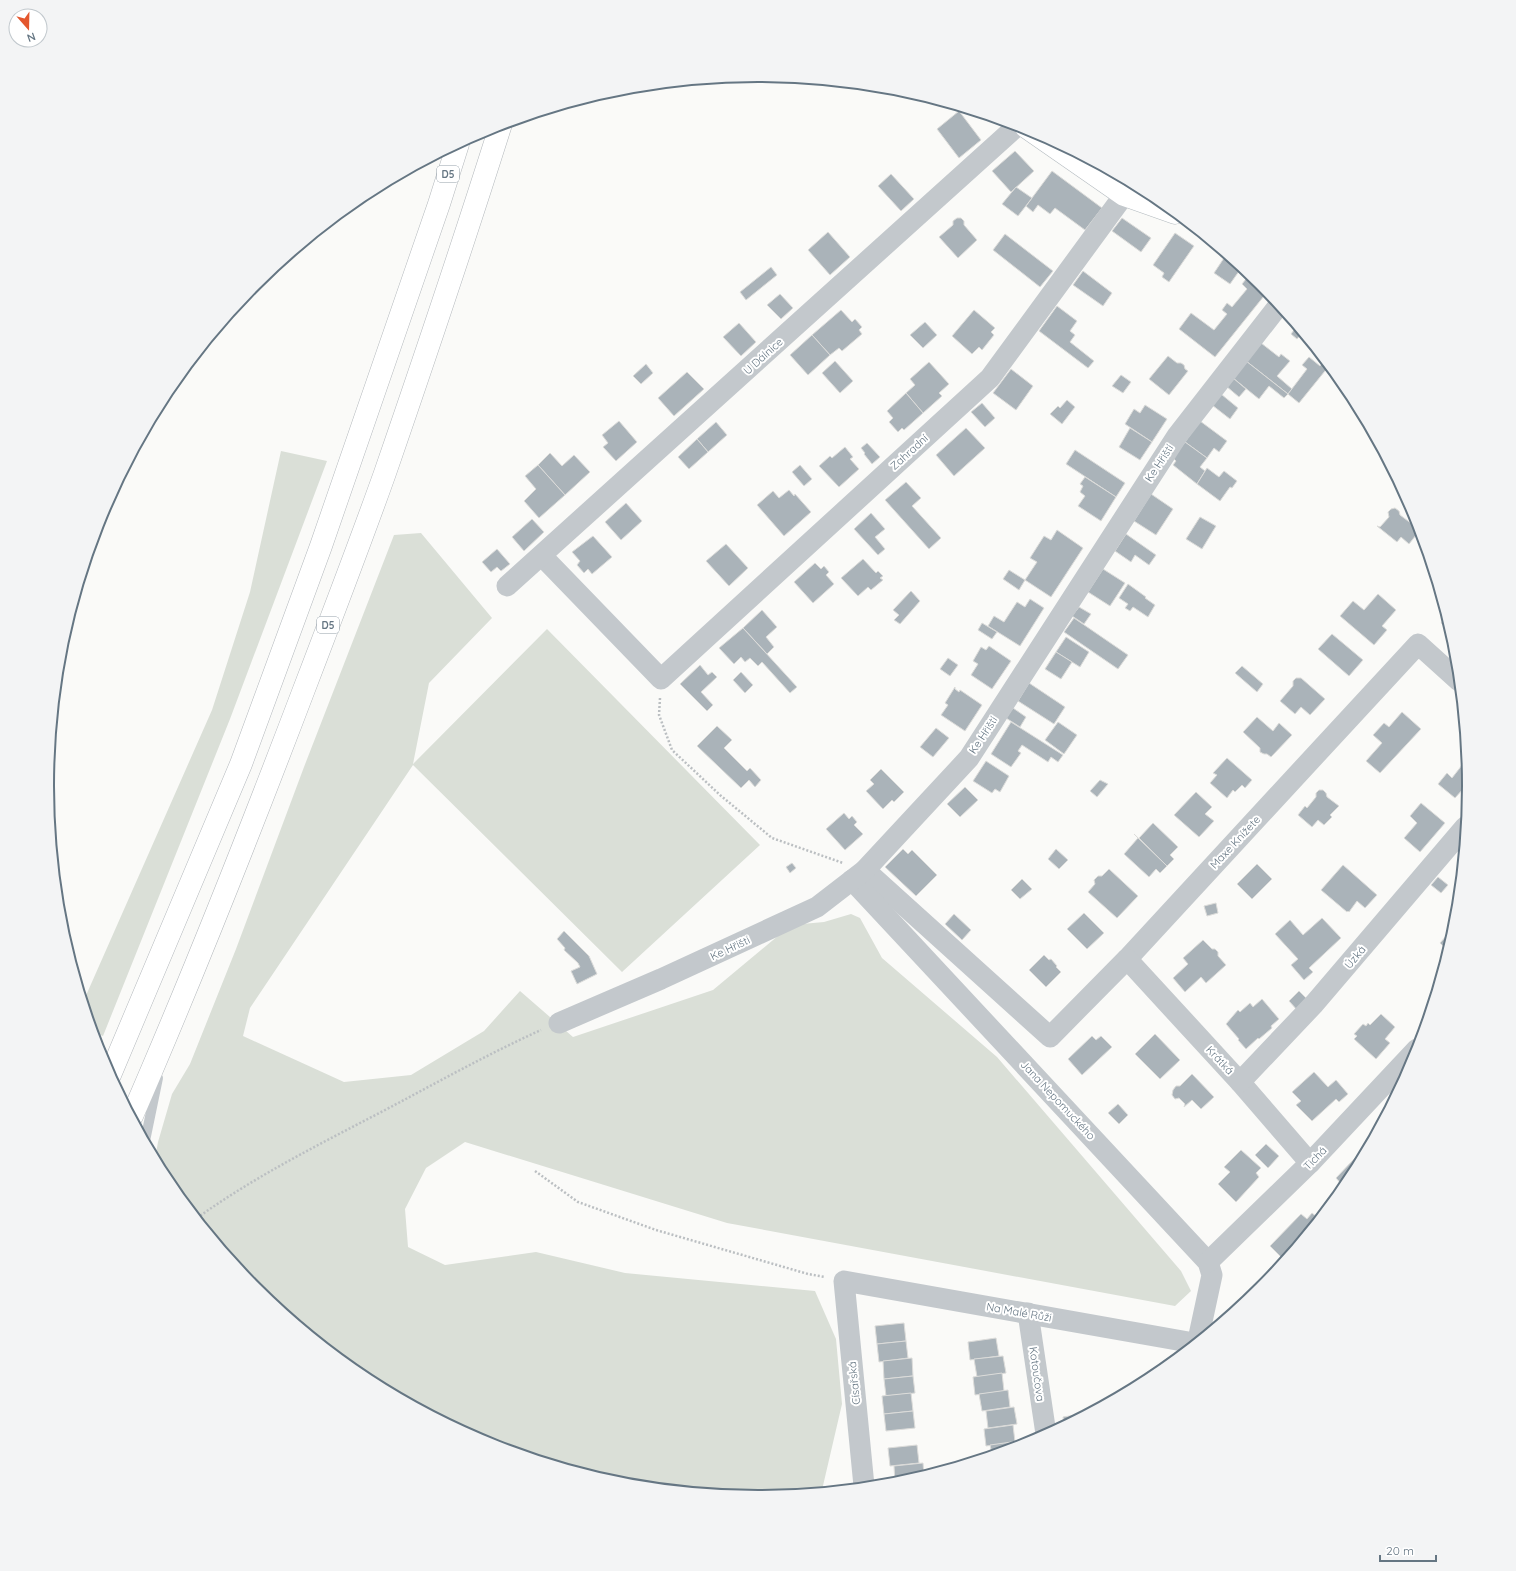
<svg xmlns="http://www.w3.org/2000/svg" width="1516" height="1571" font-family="Quicksand,sans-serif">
<rect width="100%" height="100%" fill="#fafaf8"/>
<!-- green -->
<g fill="#dadfd7">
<polygon points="281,451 327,461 230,719 103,1036 94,1033 84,1000 212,710 250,592"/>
<polygon points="421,533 492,618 429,683 413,764 547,629 760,845 622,972 413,765 250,1008 243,1036 344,1082 411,1075 484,1031 520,991 573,1037 713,990 791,925 824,922 851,914 860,918 882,958 997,1057 1181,1271 1191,1291 1175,1306 727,1223 465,1142 426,1168 405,1209 408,1247 445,1265 536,1252 625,1273 815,1291 836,1339 842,1404 822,1490 758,1496 619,1483 486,1442 363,1377 255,1288 167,1180 155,1159 158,1142 172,1094 190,1064 236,949 304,767 394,535"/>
</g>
<!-- building -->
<g fill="#aab3b9" stroke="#dcdcda">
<polygon points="959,111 981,140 959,158 937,129"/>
<polygon points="1015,151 1034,171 1011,192 992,171"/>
<polygon points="1052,171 1102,208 1085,230 1055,208 1050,214 1038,205 1033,212 1026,206"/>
<polygon points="891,174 914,199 901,211 878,186"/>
<polygon points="1016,187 1032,198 1018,216 1002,204"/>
<polygon points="957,218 961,218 964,221 964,225 977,240 958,258 939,237 953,225 953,221"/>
<polygon points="1122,218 1151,238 1141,252 1112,231"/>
<polygon points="828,232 850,257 830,275 808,250"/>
<polygon points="1175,233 1194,246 1169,282 1162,277 1164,273 1153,265"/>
<polygon points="1005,234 1053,271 1040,287 993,250"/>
<polygon points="1226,255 1242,267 1230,284 1214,273"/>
<polygon points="771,267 777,275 746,300 740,292"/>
<polygon points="1083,271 1112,293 1103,306 1073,285"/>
<polygon points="1250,274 1261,283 1268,291 1215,357 1179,329 1191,313 1214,330 1227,314 1222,310 1227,303 1232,307 1247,289 1242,284"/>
<polygon points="780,294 793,308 781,319 767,305"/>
<polygon points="1057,306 1077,321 1070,331 1075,335 1070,342 1094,361 1088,368 1039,331"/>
<polygon points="841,310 852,322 855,319 862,327 859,330 862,334 842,351 839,348 830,355 812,335"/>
<polygon points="974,310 995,328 991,332 994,335 982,350 979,347 972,354 952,336"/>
<polygon points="925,322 937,335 923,348 910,335"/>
<polygon points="739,323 756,342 741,356 723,337"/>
<polygon points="1297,326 1302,333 1297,339 1291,334"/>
<polygon points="812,335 830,355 808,375 790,355"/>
<polygon points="1261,343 1279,357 1281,354 1290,361 1277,376 1292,389 1288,394 1246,361"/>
<polygon points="1168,356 1177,363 1181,363 1184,365 1185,369 1188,371 1169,395 1149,379"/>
<polygon points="1309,357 1320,366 1325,361 1329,366 1299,403 1288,394 1307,369 1302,365"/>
<polygon points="835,361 853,381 840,393 822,373"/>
<polygon points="1246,361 1288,394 1284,398 1269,386 1259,399 1233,378"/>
<polygon points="929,362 949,384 939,393 942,396 923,413 906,393 915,385 910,379"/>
<polygon points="646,364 653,373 641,384 633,376"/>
<polygon points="1011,369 1033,386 1016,410 993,393"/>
<polygon points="687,372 704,389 674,416 658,398"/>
<polygon points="1121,375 1131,382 1123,393 1112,386"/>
<polygon points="1233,378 1246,389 1239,397 1226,386"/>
<polygon points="906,393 923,413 904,430 902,428 898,432 889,422 893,418 887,411"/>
<polygon points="1221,394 1238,408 1230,419 1212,405"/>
<polygon points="1067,400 1075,407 1062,424 1050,414 1058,406 1060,408"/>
<polygon points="982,403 995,418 985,427 971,412"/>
<polygon points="1145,405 1167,419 1152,442 1125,424 1134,409 1140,413"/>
<polygon points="619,421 637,442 616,461 603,447 608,443 602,435"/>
<polygon points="1200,421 1227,441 1219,452 1214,448 1207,458 1185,442"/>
<polygon points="716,422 727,435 708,452 697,439"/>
<polygon points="966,428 985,448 954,476 936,455"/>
<polygon points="1130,428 1152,442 1140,460 1119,447"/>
<polygon points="697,439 708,452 689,469 678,457"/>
<polygon points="1185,442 1207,458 1200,467 1205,471 1197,484 1173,465 1176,461 1173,458"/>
<polygon points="867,443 880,457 872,464 864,454 865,453 861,448"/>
<polygon points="845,447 853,457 850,459 859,469 839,487 819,466 830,456 832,458"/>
<polygon points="1075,450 1125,483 1116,497 1066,464"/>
<polygon points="550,453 562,466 574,455 590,472 565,495 538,465"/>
<polygon points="538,465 565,495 539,518 524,501 536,489 525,476"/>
<polygon points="800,465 812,479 804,486 792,472"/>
<polygon points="1207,468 1219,477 1224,471 1237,481 1232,488 1230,487 1220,501 1197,484"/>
<polygon points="1085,477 1116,497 1101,521 1078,506 1085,496 1080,492 1083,486 1080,484"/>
<polygon points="906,482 921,498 912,506 941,538 929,549 885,500"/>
<polygon points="789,490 794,496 795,494 811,512 784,536 757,505 773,491 779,498"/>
<polygon points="1151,494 1173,509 1156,535 1134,521"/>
<polygon points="626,503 642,521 621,540 605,522"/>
<polygon points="1395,508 1399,511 1400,515 1420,530 1409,544 1401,537 1397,542 1377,526 1380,527 1389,517 1388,512 1391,509"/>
<polygon points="871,513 885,529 875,537 885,549 878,555 854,529"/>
<polygon points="1200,517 1216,526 1202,549 1186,539"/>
<polygon points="532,519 544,532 524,551 512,537"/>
<polygon points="1057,530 1083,548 1051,597 1025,580 1037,562 1030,558 1044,536 1051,540"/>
<polygon points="1126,534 1156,555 1149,565 1135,555 1131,562 1115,551"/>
<polygon points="593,536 612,557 592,574 588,569 584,573 577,565 580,561 572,552"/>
<polygon points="726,544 748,568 729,586 706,561"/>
<polygon points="497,549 510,564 501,571 497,567 491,572 482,562"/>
<polygon points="863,559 876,573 878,571 883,576 880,578 883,580 871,590 868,587 858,596 841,578"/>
<polygon points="815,563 821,569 824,566 829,572 826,575 834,584 813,603 794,582"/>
<polygon points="1103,569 1125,583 1110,606 1088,592"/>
<polygon points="1009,570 1025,580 1019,590 1003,579"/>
<polygon points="1128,584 1146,597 1145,598 1155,605 1148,617 1133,607 1130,611 1125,608 1128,604 1119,598"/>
<polygon points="911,591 920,601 900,624 894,620 899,615 893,610"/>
<polygon points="1378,594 1396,610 1382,626 1387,630 1374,645 1340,616 1353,601 1364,610"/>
<polygon points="1030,599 1044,608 1020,646 988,626 994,616 1004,622 1017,602 1025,607"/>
<polygon points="1079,607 1091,614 1084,624 1072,616"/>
<polygon points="762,610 777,627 766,637 774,647 767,654 743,628"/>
<polygon points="1446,617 1451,632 1441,623"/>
<polygon points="1074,618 1128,655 1118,669 1064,632"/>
<polygon points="982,623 997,632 992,639 978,630"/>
<polygon points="743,628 797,687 790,693 762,662 758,666 750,658 745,662 741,657 734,664 719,648"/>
<polygon points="1332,634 1363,660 1349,676 1318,649"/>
<polygon points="1066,637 1089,652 1080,667 1056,652"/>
<polygon points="989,646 1011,661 992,689 971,675 978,664 973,661 981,647 986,650"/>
<polygon points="1056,652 1072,662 1061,679 1045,669"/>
<polygon points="948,658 958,665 950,676 940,669"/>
<polygon points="700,665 708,675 712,672 717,677 701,692 713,705 707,711 680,684"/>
<polygon points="1242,666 1263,684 1257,692 1235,673"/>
<polygon points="741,672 753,685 745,693 733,680"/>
<polygon points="1296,678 1301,678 1325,699 1310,715 1301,707 1295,714 1280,701 1293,686 1293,681"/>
<polygon points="1029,683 1065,707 1054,724 1018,701"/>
<polygon points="955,687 955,689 959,692 960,690 982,705 965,731 941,715 948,705 945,703"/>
<polygon points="1013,708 1026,717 1020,727 1006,718"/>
<polygon points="1402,712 1421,729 1380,773 1366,761 1382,743 1373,735 1384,723 1389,727"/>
<polygon points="1257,717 1273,731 1279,723 1292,735 1271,757 1267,754 1264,754 1260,752 1260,748 1243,732"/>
<polygon points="1011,722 1063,755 1058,762 1051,757 1048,762 1022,745 1018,751 1021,753 1011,767 991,754"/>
<polygon points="1058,722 1077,735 1064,754 1045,740"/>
<polygon points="717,726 732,740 724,748 747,771 750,768 761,780 755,787 749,780 741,788 697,746"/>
<polygon points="936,728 949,738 933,757 920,747"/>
<polygon points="1227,758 1252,780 1245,788 1242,785 1235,792 1233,790 1227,798 1210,783 1217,775 1213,773"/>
<polygon points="1466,760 1469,786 1468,794 1463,789 1455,798 1438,784 1447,773 1452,778"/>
<polygon points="986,761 1009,776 1000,792 995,789 992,793 973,781"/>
<polygon points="881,769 904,792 894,802 892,800 883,809 866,791 874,784 870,780"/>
<polygon points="1100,780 1108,784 1097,797 1090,791"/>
<polygon points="965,787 978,800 960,817 947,804"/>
<polygon points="1319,790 1323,790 1326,793 1327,797 1339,806 1330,815 1332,817 1324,825 1318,820 1312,827 1298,815 1305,806 1307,808 1316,797 1316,793"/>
<polygon points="1196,792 1212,807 1205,814 1214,821 1199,837 1174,815"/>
<polygon points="1421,803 1445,823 1420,852 1404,838 1417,823 1410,816"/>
<polygon points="844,813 849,819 852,816 857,822 854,825 863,834 845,850 826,829"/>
<polygon points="1153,823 1178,847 1170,855 1174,859 1167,866 1139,838"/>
<polygon points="1134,834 1167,866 1160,873 1156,869 1149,877 1124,854 1138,838"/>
<polygon points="903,849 908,854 912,850 937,875 916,896 885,867"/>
<polygon points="1056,849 1068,860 1059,869 1048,859"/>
<polygon points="792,863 796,868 790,873 786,867"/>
<polygon points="1257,864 1272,879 1252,899 1237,884"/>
<polygon points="1343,865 1377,895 1365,908 1357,901 1349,912 1348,911 1347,912 1321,890"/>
<polygon points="1109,869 1138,896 1117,918 1088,892 1095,884 1094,880 1098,876 1102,876"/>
<polygon points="1438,877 1448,885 1441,893 1431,885"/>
<polygon points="1022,879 1032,889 1020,899 1011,890"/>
<polygon points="1216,903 1218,913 1207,916 1204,906"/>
<polygon points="1084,913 1104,933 1087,949 1067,929"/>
<polygon points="954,914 971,930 962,940 945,924"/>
<polygon points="1322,918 1341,938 1309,968 1313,972 1304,980 1291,965 1298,959 1275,934 1290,920 1303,935"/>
<polygon points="1456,922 1455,924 1447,950 1440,943 1448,934 1446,933"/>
<polygon points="564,931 589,956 597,974 577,984 571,971 580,967 578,963 564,950 565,948 557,939"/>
<polygon points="1203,940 1212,949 1215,949 1218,952 1218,956 1226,965 1206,983 1201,977 1185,992 1173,978 1188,964 1183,958"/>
<polygon points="1044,955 1049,960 1051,959 1057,966 1056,967 1061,972 1046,987 1029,970"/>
<polygon points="1299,991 1308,1000 1298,1011 1289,1001"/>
<polygon points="1262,999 1279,1019 1271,1026 1272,1028 1259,1039 1258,1038 1246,1049 1238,1040 1239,1039 1226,1024 1238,1010 1240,1012 1250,1003 1253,1007"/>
<polygon points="1381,1014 1395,1027 1385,1039 1390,1043 1376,1059 1354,1039 1357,1036 1354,1034 1363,1024 1366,1026 1368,1023 1370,1025"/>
<polygon points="1155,1034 1180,1060 1160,1079 1135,1054"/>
<polygon points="1092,1036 1096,1040 1101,1036 1112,1047 1082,1075 1068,1059"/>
<polygon points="1314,1072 1328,1087 1336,1080 1348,1094 1339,1102 1336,1099 1312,1121 1296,1105 1301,1101 1292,1092"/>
<polygon points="1192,1074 1214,1097 1201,1109 1192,1100 1184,1107 1185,1104 1179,1098 1175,1099 1172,1095 1173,1090 1176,1086 1180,1086"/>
<polygon points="1118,1104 1128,1115 1119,1124 1108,1113"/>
<polygon points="1266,1144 1279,1156 1268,1168 1255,1155"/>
<polygon points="1241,1150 1261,1168 1256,1173 1259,1177 1236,1202 1218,1184 1230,1172 1224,1167"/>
<polygon points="1356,1157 1360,1160 1349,1181 1344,1187 1336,1178"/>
<polygon points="1312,1213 1318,1218 1284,1260 1270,1246 1301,1214 1307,1219"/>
<polygon points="904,1323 906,1341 877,1344 875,1326"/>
<polygon points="996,1338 999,1356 970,1360 968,1342"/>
<polygon points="906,1341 908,1358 879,1362 877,1344"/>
<polygon points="1003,1356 1006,1373 977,1377 974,1359"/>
<polygon points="912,1358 913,1376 884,1379 883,1361"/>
<polygon points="1002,1373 1004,1391 975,1395 973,1377"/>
<polygon points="913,1376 915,1393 886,1396 884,1379"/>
<polygon points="1008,1390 1010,1407 982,1411 979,1394"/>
<polygon points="911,1393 913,1411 884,1414 882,1396"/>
<polygon points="1014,1407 1017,1424 988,1428 986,1411"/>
<polygon points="913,1411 915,1428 886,1431 884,1414"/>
<polygon points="1082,1414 1064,1424 1063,1417"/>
<polygon points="1013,1425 1015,1442 986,1446 984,1429"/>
<polygon points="1019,1441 1020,1446 992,1454 990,1445"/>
<polygon points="917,1445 919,1463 890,1466 888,1448"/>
<polygon points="923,1463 924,1475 895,1483 894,1466"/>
</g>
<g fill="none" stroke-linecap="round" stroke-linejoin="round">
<defs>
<polyline id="secondary" points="1026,127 1124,195 1175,213"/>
<g id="highway">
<polyline points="110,1075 241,764 321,546 439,204 458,144"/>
<path d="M 132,1116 C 193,976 249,834 303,692 C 331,619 359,546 385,473 C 425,357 464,241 501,124"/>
</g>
</defs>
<!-- secondary casing -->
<use href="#secondary" stroke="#b3babf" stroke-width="23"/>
<!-- highway casing -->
<use href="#highway" stroke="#b4b9bd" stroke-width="23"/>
<!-- path -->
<g stroke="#bbbfc2" stroke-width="2.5" stroke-dasharray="2 2" stroke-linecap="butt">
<polyline points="660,698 659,715 672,750 720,795 772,838 843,863"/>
<polyline points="535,1171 578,1202 656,1230 808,1274 825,1277"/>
<path d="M 197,1218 C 257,1175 322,1143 387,1109 C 438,1082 488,1054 541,1030"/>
</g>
<!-- lane -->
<polyline stroke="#c3c8cc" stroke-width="10" points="145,1141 158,1078"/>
<!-- street -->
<g stroke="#c3c8cc" stroke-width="21">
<polyline points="542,556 661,679 990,378 1124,195"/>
<polyline points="507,586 1018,125"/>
<polyline points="865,870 1050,1037 1127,959 1418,644 1459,681"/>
<polyline points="852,880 1208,1262 1212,1275 1198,1340"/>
<polyline points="1127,959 1240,1082 1310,1163"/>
<polyline points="559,1023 661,979 817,907 865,870 969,758 1177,436 1279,305"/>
<polyline points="1240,1082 1314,1004 1465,827"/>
<polyline points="1208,1262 1310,1163 1417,1049"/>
<polyline points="1028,1313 1046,1434"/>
<polyline points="864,1486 844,1281 1194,1343"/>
</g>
<!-- secondary -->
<use href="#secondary" stroke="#fff" stroke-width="22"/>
<!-- highway -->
<use href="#highway" stroke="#fff" stroke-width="22"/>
</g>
<g text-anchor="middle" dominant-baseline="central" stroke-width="4" stroke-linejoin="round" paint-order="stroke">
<!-- shield labels -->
<g fill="#fff" stroke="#939fa8" stroke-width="1">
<rect x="437" y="166" width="22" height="16" rx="3"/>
<rect x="317" y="617" width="22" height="16" rx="3"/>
</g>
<g font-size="10" font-weight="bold" fill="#657683">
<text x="448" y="174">D5</text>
<text x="328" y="625">D5</text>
</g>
<!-- street labels -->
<g font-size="11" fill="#657683" stroke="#fff">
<text transform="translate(763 356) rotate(-42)">U Dálnice</text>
<text transform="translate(909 452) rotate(-42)">Zahradní</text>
<text transform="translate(1159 463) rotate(-57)">Ke Hřišti</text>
<text transform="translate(983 735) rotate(-57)">Ke Hřišti</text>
<text transform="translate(1235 842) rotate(-47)">Maxe Knížete</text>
<text transform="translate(730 948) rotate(-25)">Ke Hřišti</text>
<text transform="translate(1355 957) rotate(-50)">Úzká</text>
<text transform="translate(1220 1060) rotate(47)">Krátká</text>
<text transform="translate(1058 1100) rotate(47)">Jana Nepomuckého</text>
<text transform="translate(1315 1158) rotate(-46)">Tichá</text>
<text transform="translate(1019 1312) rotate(10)">Na Malé Růži</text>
<text transform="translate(1037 1374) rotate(82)">Kotoučova</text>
<text transform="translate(854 1383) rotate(-96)">Císařská</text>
</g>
</g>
<!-- crop -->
<path d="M0 0H1516V1571H0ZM54 786a704 704 0 1 1 1408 0a704 704 0 1 1-1408 0Z" fill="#f3f4f5" fill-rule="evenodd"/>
<path fill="none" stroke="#657683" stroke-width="2" d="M54 786a704 704 0 1 1 1408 0a704 704 0 1 1-1408 0Z"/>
<!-- north arrow -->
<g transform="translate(28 28) rotate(160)"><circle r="19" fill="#ffffff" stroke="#c1c8cd"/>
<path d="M0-3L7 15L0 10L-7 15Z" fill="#e4572e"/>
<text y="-6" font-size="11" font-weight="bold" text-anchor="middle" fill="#657683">N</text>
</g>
<!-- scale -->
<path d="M1380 1555v6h56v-6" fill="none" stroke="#657683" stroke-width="2"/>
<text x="1386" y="1555" font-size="12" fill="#657683" stroke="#ffffff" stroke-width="3" paint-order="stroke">20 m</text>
</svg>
